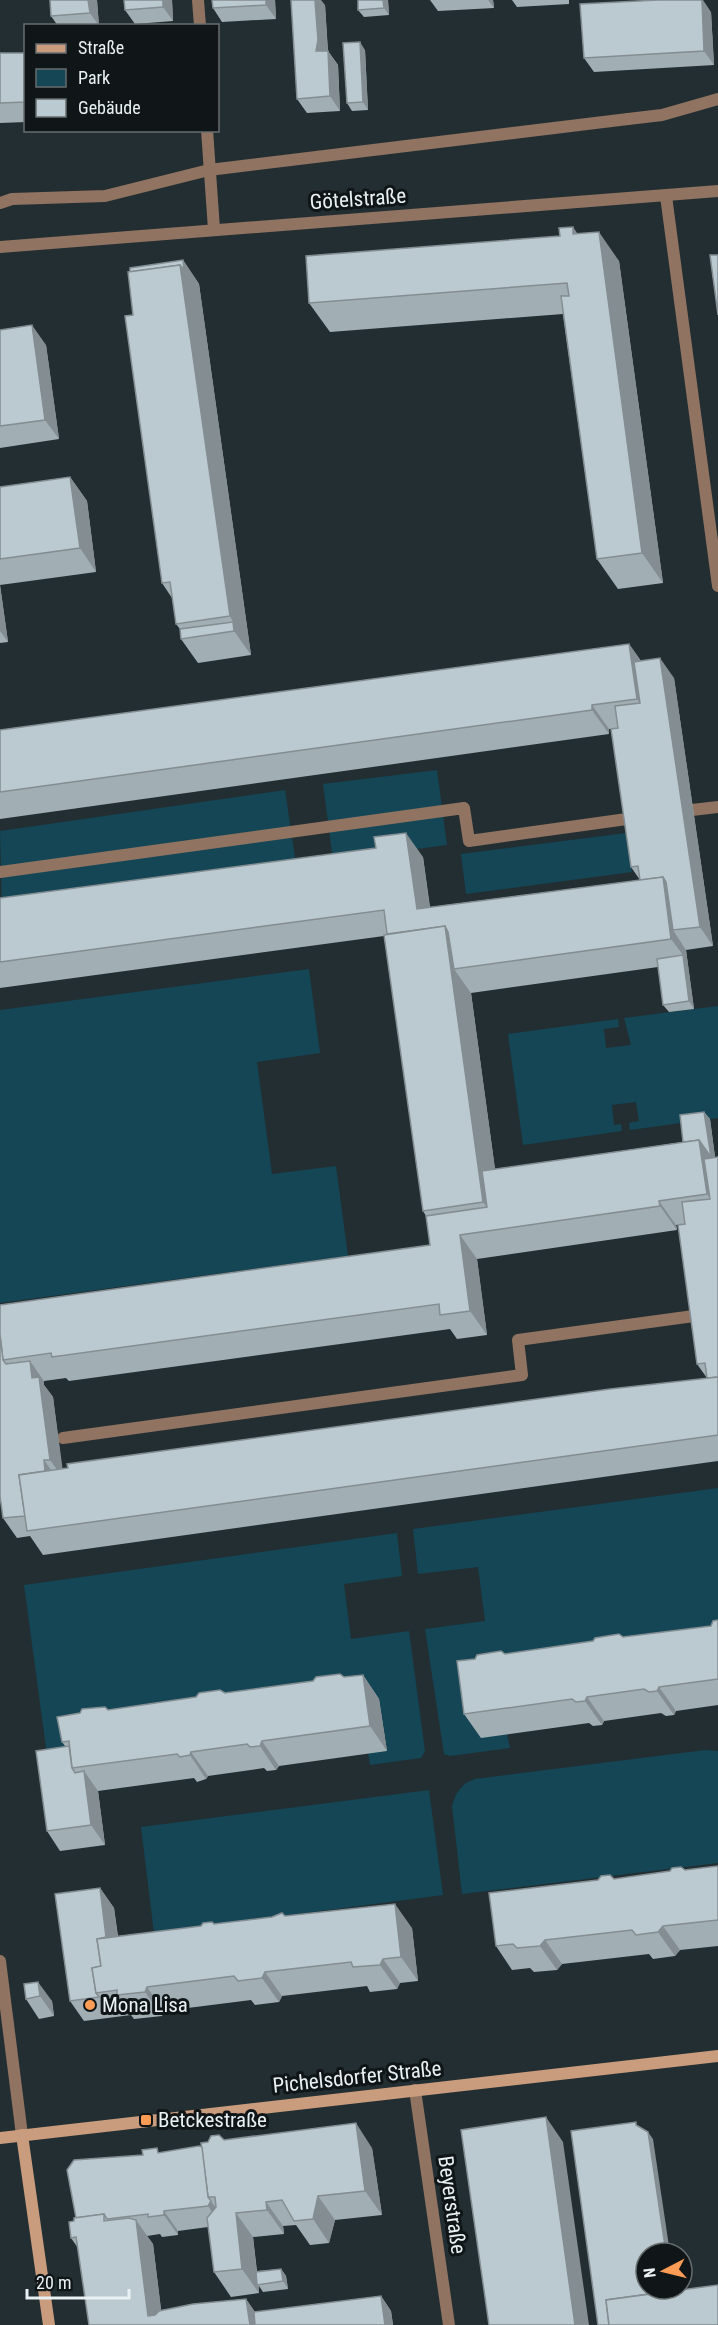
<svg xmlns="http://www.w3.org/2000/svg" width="718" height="2325" font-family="'Roboto Condensed',sans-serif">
<rect width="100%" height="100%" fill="#222e32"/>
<!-- green -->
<g fill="#144655">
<polygon points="437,770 447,845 380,854 334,868 323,784"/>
<polygon points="285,790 297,871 2,912 0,831"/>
<polygon points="626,833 632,872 466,894 461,854"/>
<polygon points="309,969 320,1053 257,1062 272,1174 336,1166 348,1256 0,1303 0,1010"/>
<polygon points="718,1006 718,1118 630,1130 629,1123 639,1121 636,1102 612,1105 614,1125 621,1124 622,1131 523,1145 508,1034 618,1019 619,1027 604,1029 606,1048 631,1045 624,1018"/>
<polygon points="718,1488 718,1651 507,1734 510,1748 450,1756 444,1754 425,1629 485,1621 478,1567 418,1574 413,1529"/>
<polygon points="397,1533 402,1576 344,1584 351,1639 409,1631 425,1751 421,1758 370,1765 368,1753 387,1750 379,1699 49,1770 24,1585"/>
<path d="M 705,1750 L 718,1751 L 718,1863 L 462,1894 L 452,1806 C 456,1792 461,1784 475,1779 Z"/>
<polygon points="429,1790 443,1895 154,1933 141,1827"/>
</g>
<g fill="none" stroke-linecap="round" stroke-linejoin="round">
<!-- lane -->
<g stroke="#907361" stroke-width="12">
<polyline points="198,0 200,26"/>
<polyline points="628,119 662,115 718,99"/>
<polyline points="207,130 214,229"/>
<polyline points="692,810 718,807"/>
<polyline points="0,872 464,808 469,841 634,818"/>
<polyline points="63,1438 522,1375 518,1340 701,1315"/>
</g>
<!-- street -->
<g stroke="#907361" stroke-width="12">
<polyline points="666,196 718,586"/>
<polyline points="0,203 12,199 105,196 209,170 628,119"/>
<polyline points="0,247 718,191"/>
<polyline points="0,1961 22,2135"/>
<polyline points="415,2090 449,2325"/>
</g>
<!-- secondary -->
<g stroke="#c99c7e" stroke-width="12">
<polyline points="22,2135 49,2325"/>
<polyline points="0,2138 718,2056"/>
</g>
</g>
<!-- wall -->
<g fill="#a1aeb3" fill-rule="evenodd">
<polygon points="50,0 97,0 99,26 58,26 51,16"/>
<polygon points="172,0 173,21 135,24 125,10"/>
<polygon points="212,0 275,0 276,19 222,22 213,8"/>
<polygon points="388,0 389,15 364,17 358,10"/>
<polygon points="430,0 493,0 494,8 438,11"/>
<polygon points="512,0 569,0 569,4 517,7"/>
<polygon points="325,5 328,51 338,65 340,111 307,113 297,99"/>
<polygon points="711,12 714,65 594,72 584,58"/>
<polygon points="365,50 368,110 352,111 347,103"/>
<polygon points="0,53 26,53 26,122 0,123"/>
<polygon points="578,234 619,261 663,583 618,589 597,559 563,314 330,332 309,303"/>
<polygon points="183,260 199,284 251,655 198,663 181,639 180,629 176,624 172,598 162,583 133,315"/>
<polygon points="0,330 46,345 59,439 0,448"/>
<polygon points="70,477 87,501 96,572 0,585 8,642 0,643 0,487"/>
<path d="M 629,644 L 641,661 L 674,678 L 713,946 L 686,950 L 694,1009 L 669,1012 L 663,1005 L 658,967 L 471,993 L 495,1169 L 683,1142 L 704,1112 L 710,1119 L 715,1157 L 718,1157 L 718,1461 L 43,1555 L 30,1536 L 17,1538 L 3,1518 L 0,1305 L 430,1245 L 426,1216 L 423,1211 L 384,936 L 0,988 L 0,898 L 423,857 L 430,907 L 640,880 L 631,867 L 611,729 L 609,729 L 609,734 L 0,819 L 0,730 ZM 685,1224 L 697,1364 L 707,1378 L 62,1469 L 53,1397 L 44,1385 L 44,1381 L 66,1378 L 69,1381 L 450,1329 L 457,1339 L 487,1335 L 477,1259 L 677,1230 L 676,1225 Z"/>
<polygon points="718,1620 718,1705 676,1711 674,1715 666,1716 661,1713 604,1721 602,1725 593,1726 589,1723 481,1738 464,1714 505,1654 711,1626"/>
<polygon points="363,1675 379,1699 387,1751 279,1766 276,1770 267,1771 264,1768 208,1776 206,1779 197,1782 194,1778 98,1791 105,1845 60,1851 47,1831 65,1746 62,1742 108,1710"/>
<polygon points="718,1866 718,1946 680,1950 675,1956 653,1959 649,1954 562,1964 557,1970 534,1972 530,1968 512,1970 496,1946 614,1879"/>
<polygon points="100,1888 114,1908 118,1936 285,1916 412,1928 418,1981 400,1983 397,1989 370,1992 367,1986 282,1996 279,2002 255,2005 251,2000 164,2011 162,2016 134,2019 131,2015 84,2021 70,2001"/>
<polygon points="24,1984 52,2001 54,2016 39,2019 26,1999"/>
<polygon points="224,2140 372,2148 382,2215 335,2220 329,2243 310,2245 296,2225 283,2226 284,2234 253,2237 257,2271 281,2269 286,2276 288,2289 263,2292 259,2286 259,2293 231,2297 214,2272 208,2227 178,2231 178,2235 162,2237 160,2234 147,2236 153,2244 161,2310 246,2299 255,2312 381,2296 391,2311 393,2325 89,2325 78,2248 71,2238 76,2218 143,2155 202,2147"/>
</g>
<!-- shaded-wall -->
<g fill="#838d92">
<polygon points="88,0 97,0 99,26 90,13"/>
<polygon points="163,0 172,0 173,21 163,7"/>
<polygon points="266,0 275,0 276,19 266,5"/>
<polygon points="315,0 321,0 325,5 328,54 316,51"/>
<polygon points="383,0 388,0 389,15 384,8"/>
<polygon points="488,0 493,0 494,8"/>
<polygon points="702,0 703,0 711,12 714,65 704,51"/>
<polygon points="360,42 365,50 368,110 363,102"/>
<polygon points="328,51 338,65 340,111 330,96"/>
<polygon points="573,227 593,256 573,234"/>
<polygon points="599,232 619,261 663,583 642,553"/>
<polygon points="183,260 199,284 251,655 234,631 233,622 230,616 180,265"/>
<polygon points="32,325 46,345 59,439 45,420"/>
<polygon points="70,477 87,501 96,572 80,548"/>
<polygon points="0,585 8,642 0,631"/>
<polygon points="629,644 646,668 654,723 637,699"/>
<polygon points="660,658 674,678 713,946 700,927"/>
<polygon points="592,705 609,729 609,734 592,710"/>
<polygon points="406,833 423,857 433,933 417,909"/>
<polygon points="663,877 680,902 673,930 686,950 694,1009 689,1001 683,955 671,939"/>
<polygon points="445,926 465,956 454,969 471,993 503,1228 502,1229 483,1202"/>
<polygon points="704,1112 710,1119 716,1164 711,1157"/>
<polygon points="699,1140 716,1164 718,1210 707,1194"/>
<polygon points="659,1201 676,1225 677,1230 660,1206"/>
<polygon points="460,1235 477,1259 487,1335 470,1311"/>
<polygon points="30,1361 44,1381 44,1385 53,1397 64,1479 50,1460 32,1378"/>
<polygon points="44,1460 58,1480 46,1476"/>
<polygon points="363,1675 379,1699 387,1751 370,1726"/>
<polygon points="659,1687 676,1711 674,1715 657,1691"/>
<polygon points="587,1697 604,1721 602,1725 585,1701"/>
<polygon points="262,1741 279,1766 276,1770 260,1746"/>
<polygon points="191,1752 208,1776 206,1779 190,1755"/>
<polygon points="84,1771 98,1791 105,1845 91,1825"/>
<polygon points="100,1888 114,1908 121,1962 107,1942"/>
<polygon points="395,1904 412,1928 418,1981 401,1957"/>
<polygon points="663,1926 680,1950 675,1956 658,1932"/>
<polygon points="545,1940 562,1964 557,1970 540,1946"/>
<polygon points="383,1959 400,1983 397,1989 380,1965"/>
<polygon points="265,1972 282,1996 279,2002 262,1978"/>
<polygon points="38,1982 52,2001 54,2016 40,1996"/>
<polygon points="147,1987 164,2011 162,2016 145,1992"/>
<polygon points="546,2117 563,2142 589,2325 575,2325"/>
<polygon points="356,2123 372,2148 382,2215 365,2191"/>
<polygon points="648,2132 653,2139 670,2253 666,2253"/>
<polygon points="318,2196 335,2220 329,2243 313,2219"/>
<polygon points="211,2201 225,2221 222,2226 208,2206"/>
<polygon points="266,2202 283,2226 284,2234 267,2210"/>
<polygon points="164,2211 178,2231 178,2235 164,2215"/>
<polygon points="236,2213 253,2237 258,2284 257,2285 259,2286 259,2293 242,2269"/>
<polygon points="136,2220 153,2244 163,2325 148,2316"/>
<polygon points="281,2269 286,2276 288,2289 283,2281"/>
<polygon points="381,2296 391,2311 393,2325 385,2325"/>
<polygon points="246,2299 263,2324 263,2325 250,2325"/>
</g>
<!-- building -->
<g fill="#bbcad0" stroke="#838d92" stroke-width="1.5">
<polygon points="50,0 88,0 90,13 51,16"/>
<polygon points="124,0 163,0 163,7 125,10"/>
<polygon points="212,0 266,0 266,5 213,8"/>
<polygon points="291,0 315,0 318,40 316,51 328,51 330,96 297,99"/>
<polygon points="358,0 383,0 384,8 358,10"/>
<polygon points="658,0 702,0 704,51 584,58 580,4"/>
<polygon points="360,42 363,102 347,103 343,43"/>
<polygon points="0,53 26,53 26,102 0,103"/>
<polygon points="573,227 573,234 599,232 642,553 597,559 561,296 569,296 567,283 309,303 306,256 560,236 559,228"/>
<polygon points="710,255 718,255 718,315"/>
<polygon points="183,260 184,270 180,265 130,272 130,268"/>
<polygon points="180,265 230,616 176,624 170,582 162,583 125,316 133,315 128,272"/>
<polygon points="32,325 45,420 0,426 0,330"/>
<polygon points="70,477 80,548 0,559 0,487"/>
<polygon points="233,622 234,631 181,639 180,629"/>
<polygon points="629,644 637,699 592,705 592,710 0,792 0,730"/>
<polygon points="660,658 700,927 673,930 666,882 663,877 640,880 638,866 631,867 611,729 618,728 615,706 640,703 634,662"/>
<polygon points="406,833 417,909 663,877 671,939 454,969 448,932 445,926 387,934 384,910 0,962 0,898 376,848 374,837"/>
<polygon points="445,926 483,1202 423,1211 384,935"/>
<polygon points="683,955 689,1001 663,1005 657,959"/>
<polygon points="704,1112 711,1157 699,1140 683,1142 680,1115"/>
<polygon points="699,1140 707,1194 659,1201 660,1206 460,1235 470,1311 440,1315 439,1304 52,1357 51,1353 3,1360 0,1335 0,1305 430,1245 426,1216 487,1207 482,1171"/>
<polygon points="718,1157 718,1377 707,1378 705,1363 697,1364 678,1225 685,1224 682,1202 710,1199 704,1159"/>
<polygon points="0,1335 3,1360 6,1364 30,1361 32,1378 39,1377 50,1460 44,1460 45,1471 19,1475 25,1516 3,1518 0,1496"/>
<polygon points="718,1377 718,1435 27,1531 19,1475 68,1468 67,1464 610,1389"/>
<polygon points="718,1620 718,1679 659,1687 657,1691 649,1692 644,1689 587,1697 585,1701 576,1702 572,1699 464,1714 457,1661 475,1659 477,1655 501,1651 505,1654 593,1641 595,1638 619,1634 623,1637 711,1626 713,1621"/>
<polygon points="340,1674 344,1677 363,1675 370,1726 262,1741 260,1746 250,1747 247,1744 191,1752 190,1755 180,1757 177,1754 72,1768 69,1741 62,1742 57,1717 80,1713 82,1709 105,1707 108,1710 196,1697 199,1693 220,1690 225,1693 313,1681 316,1677"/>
<polygon points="69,1746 72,1768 75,1773 84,1771 91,1825 47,1831 36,1751"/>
<polygon points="718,1866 718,1920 663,1926 658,1932 636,1935 632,1930 545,1940 540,1946 517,1948 513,1944 496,1946 489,1893 598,1880 601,1876 610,1875 614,1879 670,1871 672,1868 681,1867 685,1870"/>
<polygon points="100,1888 106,1937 97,1939 101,1966 92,1968 96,1993 99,1997 70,2001 55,1894"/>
<polygon points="395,1904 401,1957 383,1959 380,1965 353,1967 351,1962 265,1972 262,1978 238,1981 234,1976 147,1987 145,1992 117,1995 117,1990 96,1993 92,1968 101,1966 97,1939 201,1926 203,1923 212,1922 214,1924 272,1917 282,1913 285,1916"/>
<polygon points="38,1982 40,1996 26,1999 24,1984"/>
<polygon points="546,2117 575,2325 489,2325 461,2130"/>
<polygon points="636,2122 636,2125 648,2132 666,2253 646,2253 646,2289 671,2289 671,2291 606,2300 609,2325 598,2325 571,2131"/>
<polygon points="356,2123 365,2191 318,2196 313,2219 294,2221 282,2200 266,2202 267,2210 236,2213 242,2269 214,2272 207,2218 216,2207 215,2197 208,2197 201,2143 208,2142 211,2136 219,2135 224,2140"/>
<polygon points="199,2146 202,2147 208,2197 211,2201 208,2206 164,2211 164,2215 148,2217 148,2214 107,2219 104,2214 76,2218 67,2170 74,2160 143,2155 142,2150 157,2148 158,2153"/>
<polygon points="104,2214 104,2221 129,2218 136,2220 148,2316 155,2315 159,2311 193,2304 246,2299 250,2325 89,2325 76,2237 71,2238 69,2222 74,2221 74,2218"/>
<polygon points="281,2269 283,2281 257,2285 256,2272"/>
<polygon points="718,2285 718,2325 609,2325 606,2300"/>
<polygon points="381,2296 385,2325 255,2325 254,2312"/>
</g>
<!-- markers -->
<g fill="#fd9c55" stroke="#101517" stroke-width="2">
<circle cx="90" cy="2005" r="6"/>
<rect x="140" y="2114" width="12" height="12" rx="3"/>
</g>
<g text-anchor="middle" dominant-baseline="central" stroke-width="6" stroke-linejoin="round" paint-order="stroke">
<!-- street labels -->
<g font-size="21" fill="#e9f1f4" stroke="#101517">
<text transform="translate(358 199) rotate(-4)">Götelstraße</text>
<text transform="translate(357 2077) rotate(-6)">Pichelsdorfer Straße</text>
<text transform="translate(452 2205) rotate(82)">Beyerstraße</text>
</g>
<!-- poi labels -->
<g font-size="21" fill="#e9f1f4" stroke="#101517" text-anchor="start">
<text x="102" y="2005">Mona Lisa</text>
<text x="158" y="2120">Betckestraße</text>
</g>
</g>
<!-- legend -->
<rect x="24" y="24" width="195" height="108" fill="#101517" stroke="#676d6f" stroke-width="1.5"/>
<rect x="36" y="44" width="30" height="9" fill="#c99c7e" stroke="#676d6f" stroke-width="1.5"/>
<text x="78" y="54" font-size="18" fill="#e9f1f4">Straße</text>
<rect x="36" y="69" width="30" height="18" fill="#144655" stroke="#676d6f" stroke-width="1.5"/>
<text x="78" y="84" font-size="18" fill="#e9f1f4">Park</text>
<rect x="36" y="99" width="30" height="18" fill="#bbcad0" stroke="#676d6f" stroke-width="1.5"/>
<text x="78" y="114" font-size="18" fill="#e9f1f4">Gebäude</text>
<!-- north arrow -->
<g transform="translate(664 2271) rotate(263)"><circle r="28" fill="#101517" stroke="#676d6f" stroke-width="1.5"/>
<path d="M0-4.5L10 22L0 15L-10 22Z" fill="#fd9c55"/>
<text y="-9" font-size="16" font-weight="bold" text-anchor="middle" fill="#e9f1f4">N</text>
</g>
<!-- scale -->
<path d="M27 2289v9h102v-9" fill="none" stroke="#e9f1f4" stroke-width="3"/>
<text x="36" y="2289" font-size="18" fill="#e9f1f4" stroke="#101517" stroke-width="4.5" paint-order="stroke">20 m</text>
</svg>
